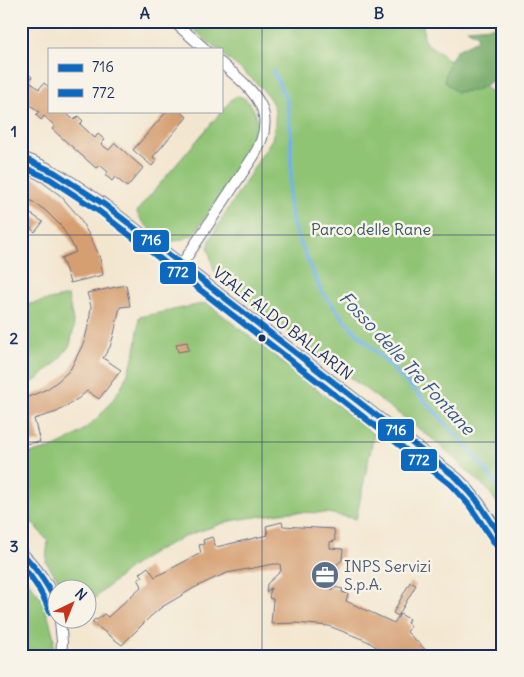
<svg xmlns="http://www.w3.org/2000/svg" width="524" height="677" font-family="Delius,sans-serif">
<rect width="100%" height="100%" fill="#f7f3e8"/>
<filter id="ink" filterUnits="userSpaceOnUse"><feTurbulence type="fractalNoise" baseFrequency=".02" numOctaves="2"/><feDisplacementMap in="SourceGraphic" scale="10" xChannelSelector="R" yChannelSelector="G"/><feConvolveMatrix kernelMatrix="1 2 1 2 8 2 1 2 1" color-interpolation-filters="sRGB"/></filter>
<filter id="wash" filterUnits="userSpaceOnUse"><feTurbulence type="fractalNoise" baseFrequency=".0096" numOctaves="4" result="noise"/><feDisplacementMap in="SourceGraphic" scale="20" xChannelSelector="R" yChannelSelector="G"/><feGaussianBlur stdDeviation="1.12" result="paint"/><feColorMatrix in="noise" values="0 0 0 0 0 0 0 0 0 0 0 0 0 0 0 0 0 1.4 0 .05"/><feComposite in="paint" operator="in"/></filter>
<g filter="url(#wash)">
<rect width="100%" height="100%" fill="#f3e6cf"/>
<!-- green -->
<g fill="#90c475" stroke="#567a6a">
<path d="M 184,21 L 473,21 L 423,22 L 424,41 L 503,101 L 503,511 L 488,490 L 434,440 L 223,283 L 214,270 L 208,248 L 211,238 L 224,216 L 272,139 C 274,130 276,121 275,111 C 271,90 237,67 221,53 L 221,49 L 216,49 Z"/>
<path d="M 237,96 C 244,97 246,99 250,104 C 261,119 260,133 253,150 L 193,235 C 186,238 178,242 169,241 C 159,239 139,221 137,212 L 141,206 L 233,98 Z"/>
<polygon points="68,296 74,327 70,345 57,362 35,381 21,384 21,306"/>
<path d="M 207,303 L 374,434 L 356,519 L 328,513 L 287,512 L 230,521 L 188,535 L 157,550 L 131,567 L 98,595 L 88,606 L 88,590 L 63,589 L 58,579 L 46,562 L 48,541 L 21,510 L 21,455 C 31,453 42,451 51,448 C 86,435 116,404 129,370 C 136,353 138,335 139,317 Z"/>
<polygon points="21,572 44,602 54,638 52,656 21,656"/>
</g>
<!-- forest -->
<polygon fill="#74aa66" stroke="#486c62" points="503,26 503,77 494,80 475,91 456,92 444,81 449,62 457,50 477,40 477,35 467,29"/>
<g fill="none" stroke-linecap="round" stroke-linejoin="round">
<!-- stream -->
<polyline stroke="#71b4e6" stroke-width="4" points="273,71 287,101 291,133 291,176 289,199 293,225 320,289 346,322 423,399 470,450 503,492"/>
</g>
<g id="blocks">
<!-- building -->
<g fill="#d59f71">
<polygon points="26,72 32,77 29,81 39,89 44,83 49,87 49,111 67,111 66,113 74,120 78,116 83,121 80,124 95,138 98,134 105,140 101,144 109,150 115,143 143,168 127,187 115,177 112,181 105,175 108,172 100,165 96,168 52,129 55,126 44,116 41,120 36,115 39,112 28,103 21,110 21,75 22,76"/>
<polygon points="167,111 180,111 187,117 153,157 157,160 152,166 133,150"/>
<polygon points="21,171 42,182 61,196 79,217 94,244 100,258 103,275 70,283 66,270 61,258 76,252 70,240 60,225 46,211 30,200 21,196"/>
<polygon points="31,214 43,222 35,232 24,223"/>
<polygon points="126,285 130,306 120,307 114,334 110,347 103,358 121,370 99,399 87,391 79,398 57,412 34,419 40,442 21,444 21,400 47,389 58,381 70,370 84,342 89,323 91,306 87,293"/>
<polygon points="187,342 189,350 178,352 176,344"/>
<polygon points="282,522 283,526 334,529 335,541 330,542 330,548 343,549 342,560 335,566 332,590 334,587 343,589 342,592 348,594 346,601 394,623 400,614 409,619 407,623 411,626 407,632 432,656 390,656 367,641 329,626 296,623 271,624 273,599 269,598 271,588 266,592 267,584 281,571 280,564 274,564 227,573 215,578 194,588 162,607 151,616 122,645 93,623 93,621 95,619 97,620 104,614 108,617 142,586 138,579 143,577 140,573 148,567 155,577 201,553 199,545 204,544 203,540 212,537 216,547 268,535 266,526"/>
<polygon points="410,582 416,585 398,616 393,613"/>
<polygon points="128,649 137,656 128,656 125,653"/>
</g>
</g>
</g>
<g filter="url(#ink)">
<use href="#blocks" fill-opacity="0" stroke="#676f86" stroke-width="1"/>
<g fill="none" stroke-linecap="round" stroke-linejoin="round">
<defs>
<g id="minor">
<polyline points="173,21 205,49"/>
<path d="M 21,157 C 52,167 78,186 105,205 L 457,478 C 476,495 489,518 503,540"/>
<path d="M 182,264 L 253,157 C 281,112 254,91 221,63"/>
<path d="M 21,552 C 39,570 50,585 58,609"/>
<polyline points="60,620 62,642 61,656"/>
</g>
</defs>
<!-- minor casing -->
<use href="#minor" stroke="#676f86" stroke-width="12"/>
<!-- minor -->
<use href="#minor" stroke="#fff" stroke-width="10"/>
<defs>
<g id="bus-1">
<polyline points="21,157 54,172 105,205 457,478 476,499 503,540"/>
<path d="M 21,552 C 37,569 50,586 58,608"/>
</g>
<g id="bus-2">
<polyline points="21,166 50,179 100,212 451,485 469,505 496,545"/>
<path d="M 21,565 C 34,579 43,594 50,612"/>
</g>
</defs>
<!-- bus-1 casing -->
<use href="#bus-1" stroke="#f7f3e8" stroke-width="10"/>
<!-- bus-2 casing -->
<use href="#bus-2" stroke="#f7f3e8" stroke-width="10"/>
<!-- bus-1 -->
<use href="#bus-1" stroke="#0c69bf" stroke-width="6"/>
<!-- bus-2 -->
<use href="#bus-2" stroke="#0c69bf" stroke-width="6"/>
</g>
</g>
<!-- grid -->
<path fill="none" stroke="#1b2f5e" stroke-width="1" stroke-opacity="0.55" d="M 262,21 L 262,656M 21,235 L 503,235M 21,442 L 503,442"/>
<!-- icons -->
<defs>
<symbol id="office-disc" viewBox="-11 -11 22 22"><circle r="9.5" fill="#5c6f8a" stroke="#f7f3e8"/><path d="M-6-3h4V-5.5h4V-3h4V5H-6ZM-1-4.5V-3h2v-1.5ZM-6 0V1H6V0Z" fill="#fff"/></symbol>
</defs>
<g fill-rule="evenodd">
<use href="#office-disc" x="309" y="559" width="32" height="32"/>
</g>
<!-- markers -->
<circle fill="#1b2f5e" stroke="#f7f3e8" stroke-width="2" cx="262" cy="338" r="4.5"/>
<g text-anchor="middle" dominant-baseline="central" stroke-width="5" stroke-linejoin="round" paint-order="stroke">
<!-- park labels -->
<g font-size="16" fill="#385464" stroke="#f7f3e8">
<text x="371" y="229">Parco delle Rane</text>
</g>
<!-- street labels -->
<g font-size="16" fill="#1b2f5e" stroke="#f7f3e8">
<text transform="translate(283 323) rotate(38)">VIALE ALDO BALLARIN</text>
</g>
<!-- service labels -->
<g font-size="16" fill="#4e5e75" stroke="#f7f3e8" text-anchor="start">
<text x="344" y="566">INPS Servizi<tspan x="344" dy="18">S.p.A.</tspan></text>
</g>
<!-- water labels -->
<g font-size="18" font-style="italic" fill="#355787" stroke="#f7f3e8">
<text transform="translate(407 363) rotate(47)">Fosso delle Tre Fontane</text>
</g>
</g>
<g stroke="#f7f3e8" stroke-width="2">
<rect x="132" y="229" width="38" height="24" rx="5" fill="#0c69bf"/>
<rect x="159" y="261" width="38" height="24" rx="5" fill="#0c69bf"/>
<rect x="377" y="418" width="38" height="24" rx="5" fill="#0c69bf"/>
<rect x="400" y="448" width="38" height="24" rx="5" fill="#0c69bf"/>
</g>
<g font-size="14" text-anchor="middle" font-weight="bold" fill="#fff">
<text x="151" y="245">716</text>
<text x="178" y="277">772</text>
<text x="396" y="435">716</text>
<text x="419" y="465">772</text>
</g>
<!-- margin -->
<rect width="524" height="677" fill="none" stroke="#f7f3e8" stroke-width="55"/>
<!-- legend -->
<rect x="48" y="48" width="175" height="65" fill="#f7f3e8" stroke="#9fa5b1"/>
<rect x="58" y="64" width="25" height="8" fill="#0c69bf" stroke="#9fa5b1"/>
<text x="92" y="72" font-size="15" fill="#1b2f5e">716</text>
<rect x="58" y="89" width="25" height="8" fill="#0c69bf" stroke="#9fa5b1"/>
<text x="92" y="98" font-size="15" fill="#1b2f5e">772</text>
<!-- north arrow -->
<g transform="translate(72 604) rotate(43)"><circle r="24" fill="#f7f3e8" stroke="#9fa5b1"/>
<path d="M0-4L9 19L0 12L-9 19Z" fill="#c8321e"/>
<text y="-8" font-size="14" font-weight="bold" text-anchor="middle" fill="#1b2f5e">N</text>
</g>
<rect x="28" y="28" width="468" height="622" fill="none" stroke="#1b2f5e" stroke-width="2"/>
<g font-size="16" text-anchor="middle" font-weight="bold" fill="#1b2f5e">
<text x="145" y="19">A</text>
<text x="379" y="19">B</text>
<text x="14" y="137">1</text>
<text x="14" y="344">2</text>
<text x="14" y="552">3</text>
</g>
</svg>
